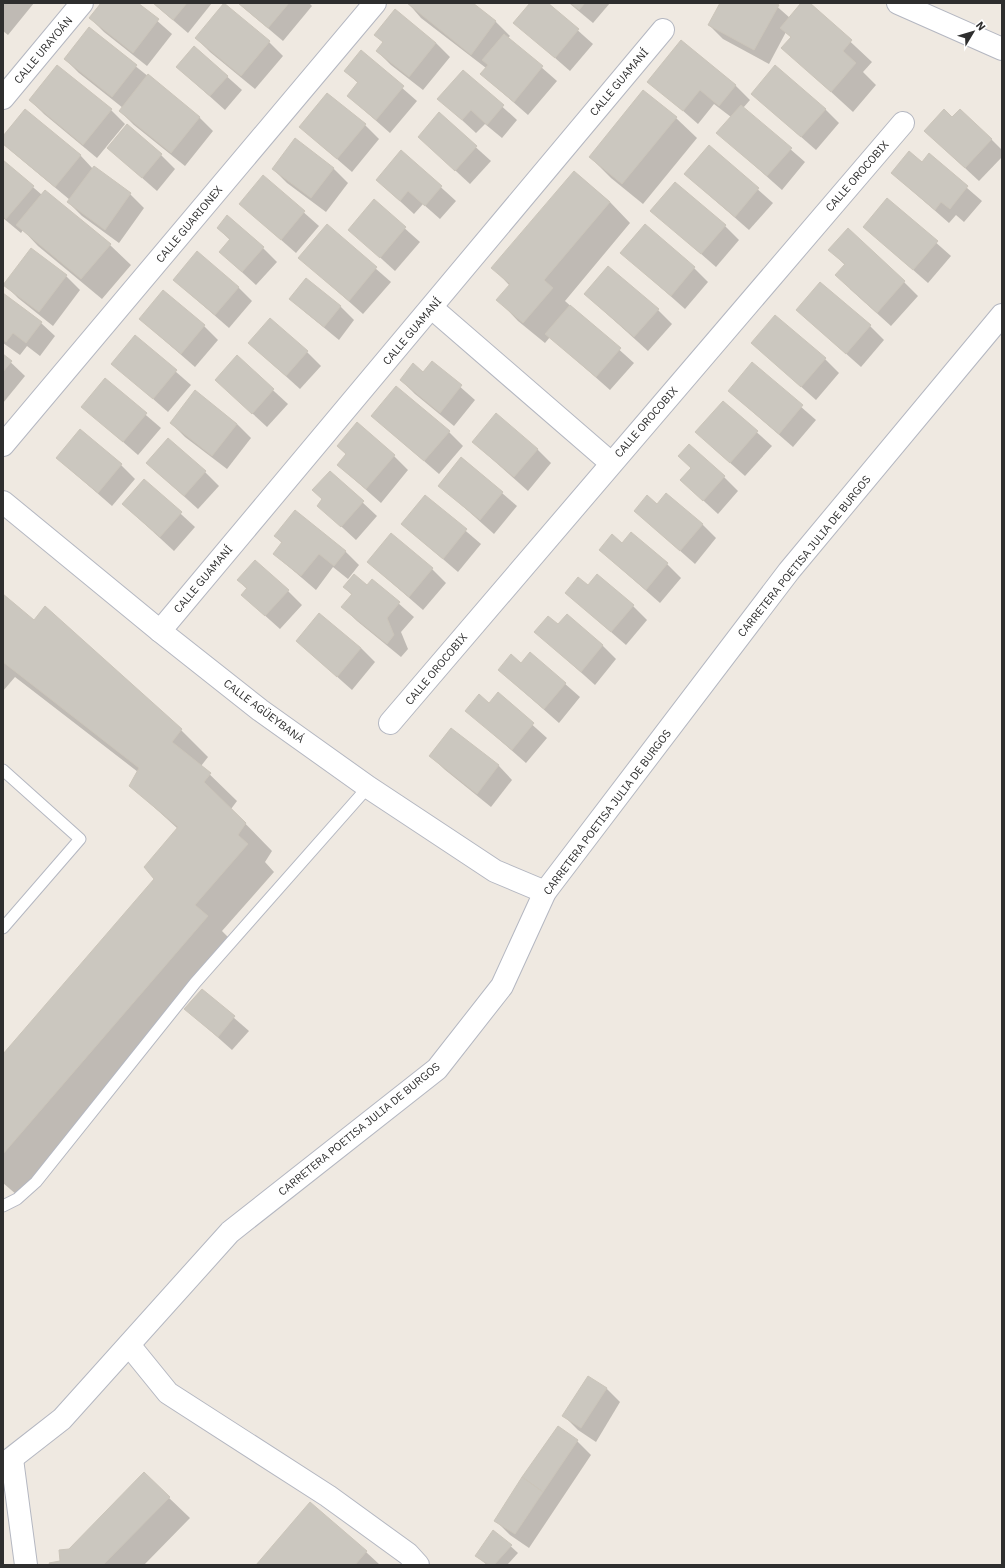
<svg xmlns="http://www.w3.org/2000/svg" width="1005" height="1568" font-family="'IBM Plex Sans',sans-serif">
<rect width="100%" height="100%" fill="#efe9e1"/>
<!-- shadow -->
<g fill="#0003">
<polygon points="3,3 34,3 8,35 3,31"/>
<polygon points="102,3 137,3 172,34 147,66 104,32 90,18"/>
<polygon points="153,3 212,3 188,33"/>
<polygon points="238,3 309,3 312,6 283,41"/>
<polygon points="408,3 471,3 496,22 510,36 508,38 557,81 528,115 481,74 486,68 421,18"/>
<polygon points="531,3 547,3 593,44 570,71 515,23"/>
<polygon points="569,3 610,3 593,23"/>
<polygon points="721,3 773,3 790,18 803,3 809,3 872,62 863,72 876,85 853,112 783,48 792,38 786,32 769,64 723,39 709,25"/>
<polygon points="89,29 199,117 213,131 185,166 134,125 120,111 123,108 79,73 65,59"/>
<polygon points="376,35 436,43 450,57 423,90 391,65 377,51 384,43"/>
<polygon points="196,38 269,42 283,56 255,89 210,52"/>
<polygon points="681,41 736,86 750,100 743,108 805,162 782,190 718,133 731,117 714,104 698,124 649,81"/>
<polygon points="194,47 242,90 225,110 177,67"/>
<polygon points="361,52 417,101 390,133 348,96 358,83 345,71"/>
<polygon points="463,71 517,120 502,138 485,124 476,133 439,99"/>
<polygon points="327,94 365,125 379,139 352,172 300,127"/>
<polygon points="752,94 825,109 839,123 816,150"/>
<polygon points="30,100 111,110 125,124 97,158 44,114"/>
<polygon points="25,111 81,156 93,169 130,194 144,208 119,243 82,216 68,202 70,200 3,144 3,138"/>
<polygon points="439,114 491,161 470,184 419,137"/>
<polygon points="676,118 697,138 643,204 611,178 590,157"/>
<polygon points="952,118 991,139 1002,150 1002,157 979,181 925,131"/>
<polygon points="295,140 334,169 348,183 326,212 287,183 273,169"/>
<polygon points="709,146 773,203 749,230 685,174"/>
<polygon points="108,148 161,155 175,169 157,191"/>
<polygon points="401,151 456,201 440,219 423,204 414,214 377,180"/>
<polygon points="929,155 982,201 964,222 956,215 949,223 892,173 922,164"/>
<polygon points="3,161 42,195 110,245 131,265 102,299 38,246 23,230 21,233 3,218"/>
<polygon points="574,172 610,202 630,223 565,301 634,363 610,390 550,337 545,343 518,321 498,300 510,286 493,268"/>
<polygon points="264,177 319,226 296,253 240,204"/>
<polygon points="887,199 951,256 928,283 864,227"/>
<polygon points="374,201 420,242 395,271 350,230"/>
<polygon points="652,211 725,226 739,240 716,267"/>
<polygon points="327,226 391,282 363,314 300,258"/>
<polygon points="218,228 263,248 277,262 256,285 220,252 230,240"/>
<polygon points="830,250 904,282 918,296 891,326 850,289 845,265"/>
<polygon points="622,253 694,268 708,282 685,309"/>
<polygon points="66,276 80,290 53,326 18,298 4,284"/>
<polygon points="174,280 238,287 252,301 229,328"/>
<polygon points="3,294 41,323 55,336 40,356 27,346 20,355 3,343"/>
<polygon points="585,294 658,310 672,324 648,351"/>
<polygon points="291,299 340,306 354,320 339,340 305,312"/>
<polygon points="797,310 870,326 884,340 861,367"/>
<polygon points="140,319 204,326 218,340 195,367"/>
<polygon points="135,336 191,385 168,412 113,364"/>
<polygon points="249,343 307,352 321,366 300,389"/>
<polygon points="752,343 825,359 839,373 816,400"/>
<polygon points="3,355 25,376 3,403"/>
<polygon points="237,357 288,404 267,427 216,380"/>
<polygon points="432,362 475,400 454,426 415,394 401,380 423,373"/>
<polygon points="752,364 816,420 793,447 729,391"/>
<polygon points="105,380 161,428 138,455 83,407"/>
<polygon points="195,392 237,424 251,438 227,469 185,437 171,423"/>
<polygon points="723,402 772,446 745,476 711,446"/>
<polygon points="372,416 449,432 463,446 439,474"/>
<polygon points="473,442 537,449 551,463 528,491"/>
<polygon points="338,446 394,456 408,470 381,503 338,465 347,455"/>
<polygon points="57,458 121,465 135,479 112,506"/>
<polygon points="462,458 517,506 494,534 439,485"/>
<polygon points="147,463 205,472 219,486 198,509"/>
<polygon points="330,472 377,516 356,540 318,505 323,500"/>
<polygon points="724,477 738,491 718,514 681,480"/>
<polygon points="144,480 195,527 174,551 123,504"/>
<polygon points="425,496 481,544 458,572 402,524"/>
<polygon points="657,505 702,524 716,538 695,564 635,511"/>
<polygon points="275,536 345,551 359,565 348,579 333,567 316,590 274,554 282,543"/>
<polygon points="623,544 667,564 681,578 660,603 600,550"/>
<polygon points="368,562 432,569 446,583 423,610"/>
<polygon points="238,580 288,591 302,605 280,629 242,595 247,589"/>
<polygon points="372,580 414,617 401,632 408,649 401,657 357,621 343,607 352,595 344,587 367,587"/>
<polygon points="588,587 633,606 647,620 626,645 566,593"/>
<polygon points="3,595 34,622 181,730 208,757 201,766 237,801 231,809 272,851 265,862 274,872 222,931 234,943 17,1195 3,1183 3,1056 155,879 178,829 131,786 138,772 15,677 3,691"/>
<polygon points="558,625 602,645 616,659 595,685 536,632"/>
<polygon points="297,641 361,648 375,662 352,690"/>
<polygon points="530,653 580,697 559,723 499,670 521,664"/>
<polygon points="498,694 547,738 526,763 467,711 489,705"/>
<polygon points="451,729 499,766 512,780 491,807 444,769 430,755"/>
<polygon points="202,990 249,1031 232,1050 186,1009"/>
<polygon points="606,1388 620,1402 596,1442 578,1430 564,1416"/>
<polygon points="558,1427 577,1441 591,1455 529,1548 510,1535 496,1521"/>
<polygon points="144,1474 190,1518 144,1565 51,1565 62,1561 70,1550"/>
<polygon points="310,1503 366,1552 380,1565 258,1565"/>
<polygon points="494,1531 518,1553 507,1565 487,1565 476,1556"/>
</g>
<!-- building -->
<g fill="#cbc7bf" stroke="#cbc5ba">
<polygon points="101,3 138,3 159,19 133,53 89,18"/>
<polygon points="153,3 187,3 173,20"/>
<polygon points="224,3 270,41 241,76 195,38"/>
<polygon points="238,3 289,3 268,28"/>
<polygon points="407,3 473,3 496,21 471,55"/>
<polygon points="530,3 548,3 579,29 555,58 513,23"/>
<polygon points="570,3 585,3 579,10"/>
<polygon points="720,3 775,3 779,5 754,50 708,25"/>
<polygon points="801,3 810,3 852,40 843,51 856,63 831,92 781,48 791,37 780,28"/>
<polygon points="395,9 436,43 409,77 376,51 383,42 374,35"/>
<polygon points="89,27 137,65 112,97 64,59"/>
<polygon points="504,34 543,66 514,102 480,74 488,65 482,60"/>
<polygon points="681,40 736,85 719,106 700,90 683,111 647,82"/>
<polygon points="194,46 228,76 210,96 176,67"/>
<polygon points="361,50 404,86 376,120 347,96 358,82 344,71"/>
<polygon points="57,65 112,109 83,145 29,100"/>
<polygon points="775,65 826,109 801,137 751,94"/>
<polygon points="463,70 504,105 487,125 471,110 462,120 437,99"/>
<polygon points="148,74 200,117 171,153 119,111"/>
<polygon points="643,90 677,117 622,184 589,157"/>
<polygon points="327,93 366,124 337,159 299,127"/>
<polygon points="741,105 792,148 767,176 716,133"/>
<polygon points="25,109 81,155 55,187 3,144 3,136"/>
<polygon points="944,109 952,117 960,109 992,139 965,168 924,131"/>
<polygon points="439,112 477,146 455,171 418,137"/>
<polygon points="127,124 162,154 142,178 107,148"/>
<polygon points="295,138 334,168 311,198 272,169"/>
<polygon points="709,145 759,188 735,217 684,174"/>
<polygon points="401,150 442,186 425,206 408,191 400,201 376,180"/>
<polygon points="909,151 922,162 929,153 968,186 950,209 941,202 935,210 891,173"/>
<polygon points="3,160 34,186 6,219 3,217"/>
<polygon points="94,166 131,193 105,230 67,202"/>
<polygon points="574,171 610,202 544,280 553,288 523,323 496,300 510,284 491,268"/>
<polygon points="263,175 305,211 281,240 239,204"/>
<polygon points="675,182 726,225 701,254 650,211"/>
<polygon points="45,190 111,244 81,279 16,225"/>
<polygon points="887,198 938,241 913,270 863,227"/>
<polygon points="374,199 406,227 380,258 348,230"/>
<polygon points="227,215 264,247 242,272 219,252 230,239 217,228"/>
<polygon points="327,224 377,267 349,301 298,258"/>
<polygon points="645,224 695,267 671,296 620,253"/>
<polygon points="848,228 905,281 877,313 835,275 845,264 828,250"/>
<polygon points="31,248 67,275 39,312 3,285"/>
<polygon points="197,251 239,287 215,315 173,280"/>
<polygon points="608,266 659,309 634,337 584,294"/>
<polygon points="306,278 341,306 324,327 289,299"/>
<polygon points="820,282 871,325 846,354 796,310"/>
<polygon points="163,290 205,325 181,354 139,319"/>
<polygon points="3,293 42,322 26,343 13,333 6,342 3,340"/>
<polygon points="570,305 621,348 596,377 545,334"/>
<polygon points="775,315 826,358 801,387 751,343"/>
<polygon points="270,318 308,351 286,376 248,343"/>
<polygon points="135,335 177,370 153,399 111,364"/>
<polygon points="3,354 12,361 3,372"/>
<polygon points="237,355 274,389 252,414 215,380"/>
<polygon points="432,361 462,385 440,413 400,380 413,363 423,372"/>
<polygon points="752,362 803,405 779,434 728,391"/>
<polygon points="105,378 147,413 123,442 81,407"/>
<polygon points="396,386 450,431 424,461 371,416"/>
<polygon points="195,390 237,424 212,456 170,423"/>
<polygon points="723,401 758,431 730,463 695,432"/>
<polygon points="496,413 538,449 514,477 472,442"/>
<polygon points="357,422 395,455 366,489 337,465 346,454 337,446"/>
<polygon points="80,429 122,464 98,493 56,458"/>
<polygon points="168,438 206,471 184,496 146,463"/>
<polygon points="689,444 725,476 703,501 680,480 691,468 678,456"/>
<polygon points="461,457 503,492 480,520 438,486"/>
<polygon points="330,471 364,501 341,527 317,506 322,499 312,490"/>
<polygon points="144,479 182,512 160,537 122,504"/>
<polygon points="666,493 703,524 680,551 634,511 647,495 657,504"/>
<polygon points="425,495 467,529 443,559 401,524"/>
<polygon points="295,510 346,551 334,566 319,554 301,576 273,554 282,542 274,536"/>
<polygon points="631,532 668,563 646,590 599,550 612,534 622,543"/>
<polygon points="391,533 433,568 409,597 367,562"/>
<polygon points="255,560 289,590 265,616 241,595 247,588 237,580"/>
<polygon points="354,574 367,585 372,579 400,602 387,618 394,635 387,644 341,607 352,594 343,587"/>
<polygon points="597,574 634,605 611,632 565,593 578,577 588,585"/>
<polygon points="3,594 34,620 45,606 182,729 172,742 211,773 204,782 246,823 238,835 248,844 195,905 208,916 3,1154 3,1054 154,879 144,867 178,827 129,786 139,768 3,662"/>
<polygon points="319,613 361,648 337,677 296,641"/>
<polygon points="567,614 603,645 581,672 534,632 548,616 558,624"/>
<polygon points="530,652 566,683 544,709 498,670 511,654 521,663"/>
<polygon points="498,692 534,723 512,750 465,711 479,694 489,703"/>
<polygon points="451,728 499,765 477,794 429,756"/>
<polygon points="202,989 235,1016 218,1037 184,1009"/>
<polygon points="588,1376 607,1388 581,1428 562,1416"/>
<polygon points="558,1426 578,1440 543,1492 522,1477"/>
<polygon points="144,1472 170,1497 103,1565 50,1565 49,1563 60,1561 59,1550 69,1549"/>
<polygon points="522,1477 543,1492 515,1534 494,1521"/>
<polygon points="310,1502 367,1551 355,1565 256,1565"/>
<polygon points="493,1530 512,1545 494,1565 489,1565 475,1556"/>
</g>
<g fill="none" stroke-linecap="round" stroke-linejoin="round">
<defs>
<g id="service">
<polyline points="3,770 80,839 3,928"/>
<polyline points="3,1206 17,1199 36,1182 195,983 368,787"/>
</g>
<g id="minor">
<polyline points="3,98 82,3"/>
<polyline points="432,308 611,463"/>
<polyline points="3,445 375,3"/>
<polyline points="3,502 160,631 260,710 368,787 495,871 545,892"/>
<polyline points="160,631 663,30"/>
<polyline points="390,723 903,123"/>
<polyline points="129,1345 168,1393 328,1496 408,1554 418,1565"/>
<polyline points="12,1459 26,1565"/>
</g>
<g id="tertiary">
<polyline points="898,3 1002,49"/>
<polyline points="3,1465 62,1419 230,1232 437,1069 502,986 545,892 789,571 1002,315"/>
</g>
</defs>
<!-- service casing -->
<use href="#service" stroke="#b4b7c1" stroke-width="13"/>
<!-- minor casing -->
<use href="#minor" stroke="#b4b7c1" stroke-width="24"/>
<!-- tertiary casing -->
<use href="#tertiary" stroke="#b4b7c1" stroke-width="24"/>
<!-- service -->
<use href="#service" stroke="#fff" stroke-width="11"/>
<!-- minor -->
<use href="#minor" stroke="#fff" stroke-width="22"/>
<!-- tertiary -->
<use href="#tertiary" stroke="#fff" stroke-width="22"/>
</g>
<g text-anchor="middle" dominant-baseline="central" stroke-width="3" stroke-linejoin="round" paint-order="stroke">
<!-- street labels -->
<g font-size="11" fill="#2e2e2e" stroke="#fff">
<text transform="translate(43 50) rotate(-50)">CALLE URAYOÁN</text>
<text transform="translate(619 82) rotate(-50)">CALLE GUAMANÍ</text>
<text transform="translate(857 176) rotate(-49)">CALLE OROCOBIX</text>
<text transform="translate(189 224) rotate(-50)">CALLE GUARIONEX</text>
<text transform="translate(412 331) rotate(-50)">CALLE GUAMANÍ</text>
<text transform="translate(646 422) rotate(-49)">CALLE OROCOBIX</text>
<text transform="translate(804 556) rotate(-51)">CARRETERA POETISA JULIA DE BURGOS</text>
<text transform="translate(203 579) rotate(-50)">CALLE GUAMANÍ</text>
<text transform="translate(436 669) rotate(-50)">CALLE OROCOBIX</text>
<text transform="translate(264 711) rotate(37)">CALLE AGÜEYBANÁ</text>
<text transform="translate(607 812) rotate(-53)">CARRETERA POETISA JULIA DE BURGOS</text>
<text transform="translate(359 1129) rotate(-39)">CARRETERA POETISA JULIA DE BURGOS</text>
</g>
</g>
<!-- border -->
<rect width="1005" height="1568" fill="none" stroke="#2e2e2e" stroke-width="8"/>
<!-- north arrow -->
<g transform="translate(973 32) rotate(52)" stroke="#ffffff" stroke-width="3" paint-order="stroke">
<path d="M0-3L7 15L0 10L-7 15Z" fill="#2e2e2e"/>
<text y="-6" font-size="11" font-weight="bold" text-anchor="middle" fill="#2e2e2e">N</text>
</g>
</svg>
